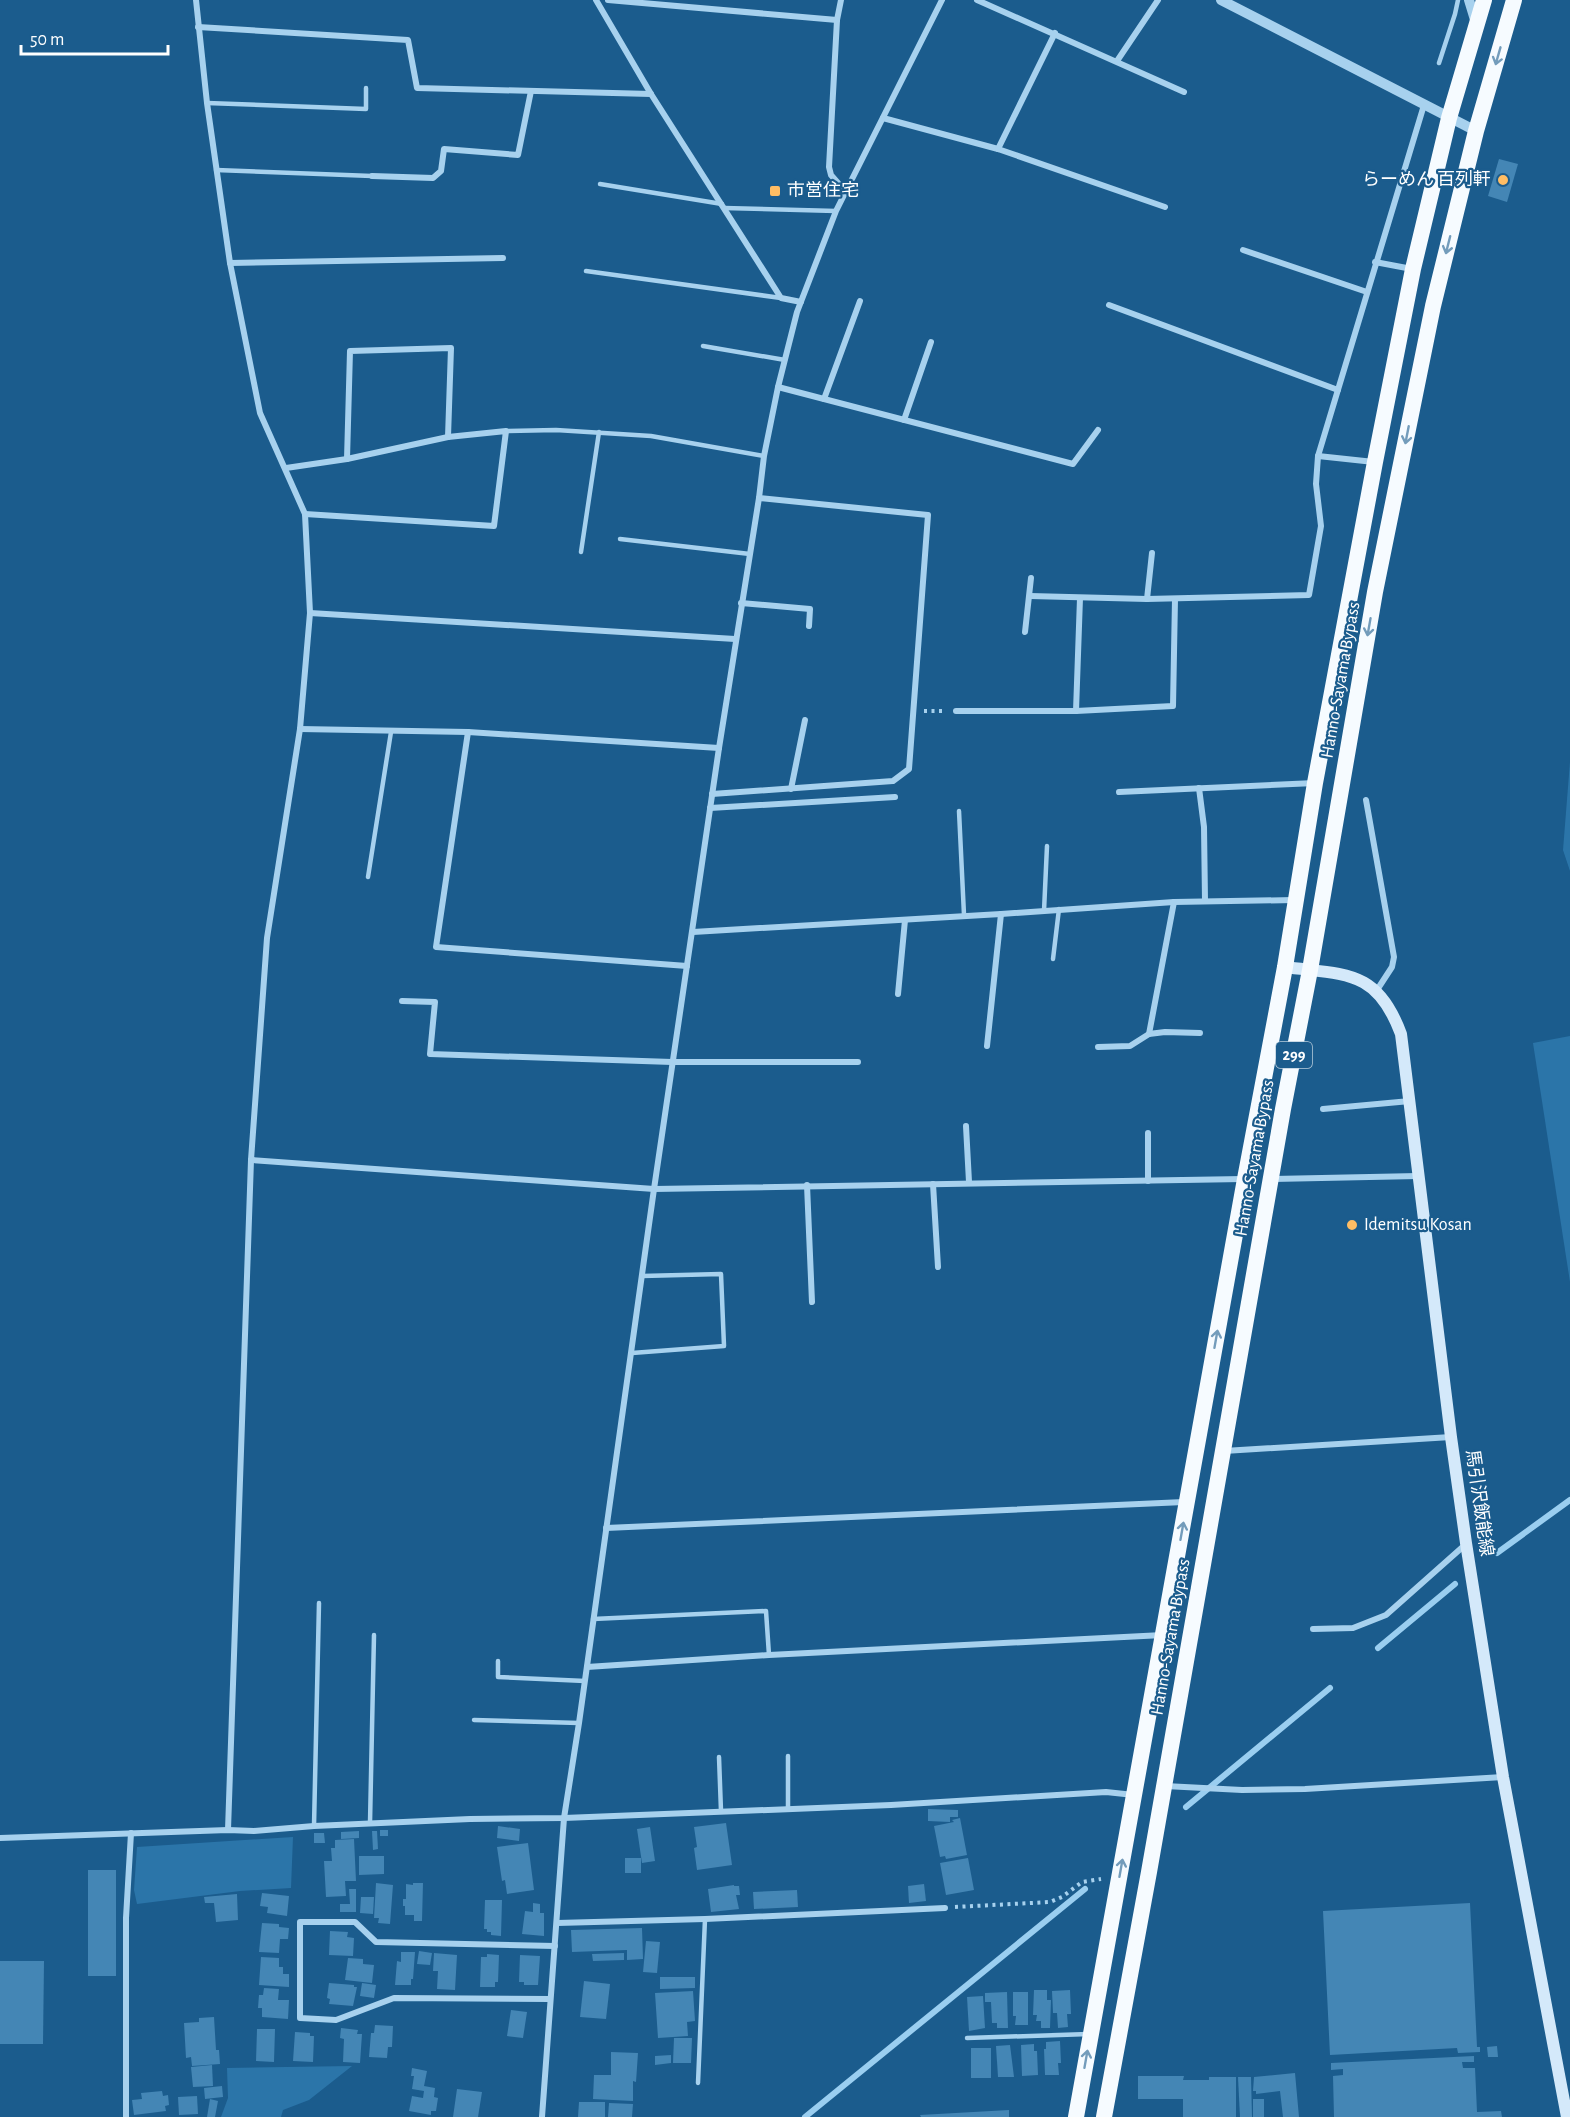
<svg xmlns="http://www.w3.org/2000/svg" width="1570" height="2117" font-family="'Alegreya Sans','Noto Sans JP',sans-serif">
<rect width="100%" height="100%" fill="#1b5c8d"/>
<!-- green -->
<g fill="#2b75a9">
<polygon points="1570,762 1570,871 1563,850"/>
<polygon points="1570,1036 1570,1282 1533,1043"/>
<polygon points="293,1837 291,1888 240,1891 137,1904 134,1890 137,1847"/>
<polygon points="352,2066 309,2100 283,2110 281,2117 221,2117 228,2098 227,2068"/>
</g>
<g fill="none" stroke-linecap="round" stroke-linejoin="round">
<!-- stream -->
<g stroke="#9acef0" stroke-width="6">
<polyline points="1497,1553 1570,1500"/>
<polyline points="1378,1648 1455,1584"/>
<polyline points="1186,1807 1330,1688"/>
<polyline points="805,2117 1085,1889"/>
</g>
</g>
<!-- building -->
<g fill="#4486b5">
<polygon points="1499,159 1518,164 1507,202 1488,196"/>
<polygon points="928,1809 958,1810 958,1817 950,1817 950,1822 928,1821"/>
<polygon points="960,1818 967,1855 946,1859 945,1856 940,1857 934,1826 954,1822 952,1820"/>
<polygon points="726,1823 732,1865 697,1870 694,1848 697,1847 694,1827"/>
<polygon points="498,1826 520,1829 519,1841 497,1838"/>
<polygon points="650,1827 655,1861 642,1863 637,1829"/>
<rect x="380" y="1830" width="8" height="6"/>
<polygon points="359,1831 359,1838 341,1839 341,1832"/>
<polygon points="372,1831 377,1831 378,1849 373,1850"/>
<polygon points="314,1833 324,1833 325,1843 314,1843"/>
<polygon points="354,1839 356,1881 345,1881 346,1896 326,1897 324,1861 332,1861 331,1848 335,1848 335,1840"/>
<polygon points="528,1843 534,1890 507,1894 505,1880 502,1881 497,1847"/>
<polygon points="359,1856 384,1856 384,1874 359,1875"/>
<rect x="625" y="1858" width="16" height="15"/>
<polygon points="968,1858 974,1890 946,1895 940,1863"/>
<rect x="88" y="1870" width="28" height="106"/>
<polygon points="376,1883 393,1885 390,1924 378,1923 379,1918 374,1918"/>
<polygon points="413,1883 423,1883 422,1921 414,1921 414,1915 405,1915 405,1906 403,1906 403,1899 406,1899 406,1884 413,1885"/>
<polygon points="924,1884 926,1901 909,1903 908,1886"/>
<polygon points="734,1885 734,1886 739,1886 740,1895 736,1895 739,1909 711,1912 708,1889"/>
<polygon points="349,1889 356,1889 356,1912 340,1912 340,1904 350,1904"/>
<polygon points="797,1890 798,1907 754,1909 753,1892"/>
<polygon points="262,1893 289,1896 287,1916 267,1913 268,1907 260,1906"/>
<polygon points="237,1894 238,1920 216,1922 214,1903 205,1903 204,1897"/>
<polygon points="361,1897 374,1897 373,1914 360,1913"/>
<polygon points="485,1900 502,1900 501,1936 491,1935 491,1932 487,1932 487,1929 484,1929"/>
<polygon points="533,1903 540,1904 540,1913 544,1913 544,1936 522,1934 525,1911 533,1912"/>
<polygon points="1470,1903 1477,2047 1480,2047 1480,2052 1458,2053 1457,2048 1330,2055 1323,1911"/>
<polygon points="262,1923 279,1924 279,1927 289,1928 288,1939 280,1939 279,1953 259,1952"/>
<polygon points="642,1928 643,1959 627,1960 627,1950 572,1952 571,1930"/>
<polygon points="330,1931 348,1932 347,1937 354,1938 353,1956 329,1955"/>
<polygon points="646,1941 660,1942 657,1973 643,1972"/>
<polygon points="419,1951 432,1953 430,1965 417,1964"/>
<polygon points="401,1952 415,1952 413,1979 411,1979 411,1985 395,1985 397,1961 401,1962"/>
<polygon points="434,1953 457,1955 455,1990 437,1989 438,1971 433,1971"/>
<polygon points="624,1953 624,1960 593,1961 592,1954"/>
<polygon points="487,1954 499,1955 498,1982 495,1982 495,1987 480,1987 481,1957 487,1957"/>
<polygon points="520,1955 540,1956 538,1985 524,1985 524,1982 519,1982"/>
<polygon points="261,1957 279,1958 279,1967 283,1967 283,1974 289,1974 289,1987 259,1985"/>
<polygon points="348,1958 363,1959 363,1964 374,1965 372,1983 345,1980"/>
<polygon points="0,1961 44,1961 43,2044 0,2044"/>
<polygon points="660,1977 695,1977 695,1988 660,1989"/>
<polygon points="584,1981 610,1984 606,2019 580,2017"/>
<polygon points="329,1983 354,1985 354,1987 357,1987 353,2006 329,2004 330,1999 327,1998"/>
<polygon points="362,1983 376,1985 374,1998 360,1996"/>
<polygon points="264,1988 279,1989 278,2000 289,2000 288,2019 262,2017 262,2008 258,2008 259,1995 263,1995"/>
<polygon points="1034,1990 1047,1990 1047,2000 1051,2000 1050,2028 1041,2028 1041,2021 1036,2021 1037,2015 1033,2015"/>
<polygon points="1070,1990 1071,2014 1067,2014 1068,2027 1058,2028 1057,2013 1053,2013 1052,1991"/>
<polygon points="693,1991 695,2021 687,2022 688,2036 658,2038 655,1993"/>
<polygon points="1007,1992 1008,2028 997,2028 997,2023 992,2023 991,2002 985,2002 985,1993"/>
<polygon points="1013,1992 1028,1992 1028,2025 1015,2025 1016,2016 1013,2016"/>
<polygon points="983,1996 985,2028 969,2031 967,1997"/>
<polygon points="511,2010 527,2012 523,2038 507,2036"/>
<polygon points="214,2017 216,2050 219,2050 220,2064 192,2066 191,2057 186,2058 184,2023 199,2022 199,2018"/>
<polygon points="375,2025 393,2026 392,2047 388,2047 387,2058 369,2057 371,2033 374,2033"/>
<polygon points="341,2028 358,2030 357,2034 362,2034 360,2063 343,2062 344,2039 340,2038"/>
<polygon points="257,2029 275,2029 274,2062 256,2061"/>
<polygon points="295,2032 310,2033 310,2036 314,2036 313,2062 293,2061"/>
<polygon points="674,2038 692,2038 691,2063 673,2063"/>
<polygon points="1060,2041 1061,2063 1058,2063 1059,2075 1045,2075 1044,2049 1046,2049 1046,2042"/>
<polygon points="1034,2044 1034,2051 1037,2051 1038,2075 1022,2076 1021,2045"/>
<polygon points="1010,2045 1014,2077 998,2077 996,2046"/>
<polygon points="1497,2046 1498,2057 1488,2057 1487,2047"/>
<rect x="971" y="2048" width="20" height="30"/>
<polygon points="611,2052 638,2053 636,2082 633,2081 633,2101 593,2099 594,2075 611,2075"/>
<polygon points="671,2055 671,2063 655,2065 655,2056"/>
<polygon points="1474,2056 1474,2062 1462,2062 1463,2068 1475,2068 1477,2112 1501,2111 1502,2117 1334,2117 1333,2076 1343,2075 1343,2069 1331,2070 1331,2063"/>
<polygon points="212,2065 213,2086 193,2087 191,2067"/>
<polygon points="412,2068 427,2071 424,2086 435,2088 434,2097 438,2098 436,2111 431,2111 431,2115 409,2111 412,2096 423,2098 424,2091 412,2089 414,2076 411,2076"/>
<polygon points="1295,2073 1299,2117 1283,2117 1280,2091 1256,2094 1256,2091 1253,2091 1254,2077"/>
<polygon points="1138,2076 1184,2076 1183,2080 1209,2080 1209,2077 1236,2077 1236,2117 1183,2117 1183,2099 1138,2099"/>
<polygon points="1238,2077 1251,2077 1252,2117 1240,2117"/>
<polygon points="222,2086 223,2097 205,2099 204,2088"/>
<polygon points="457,2089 482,2092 478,2117 453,2117"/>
<polygon points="162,2091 163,2096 168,2095 169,2105 165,2106 166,2111 134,2115 132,2100 142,2099 141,2093"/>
<polygon points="197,2096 198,2114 179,2115 178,2097"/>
<polygon points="210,2099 218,2101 215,2117 207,2117"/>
<rect x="1253" y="2099" width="11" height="18"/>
<polygon points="579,2102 605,2102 605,2117 578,2117"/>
<polygon points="609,2103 633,2104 632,2117 608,2117"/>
<polygon points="1009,2110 1009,2117 921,2117 920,2115"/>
</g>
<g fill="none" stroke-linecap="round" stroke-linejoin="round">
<!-- path -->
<g stroke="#a7d1ee" stroke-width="4" stroke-dasharray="3 4.5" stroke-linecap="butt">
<polyline points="924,711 946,711"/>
<polyline points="955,1907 1050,1902 1062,1897 1082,1882 1101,1879"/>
</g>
<!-- service -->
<g stroke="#a7d1ee" stroke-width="4.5">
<polyline points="1439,63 1455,14 1458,0"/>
<polyline points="207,103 366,109 366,88"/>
<polyline points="216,170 372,176"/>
<polyline points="600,184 722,204"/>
<polyline points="724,208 836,211"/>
<polyline points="586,271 781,298"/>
<polyline points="703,346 785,360"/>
<polyline points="506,431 556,430 651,436 764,456"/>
<polyline points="620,539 750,554"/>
<polyline points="581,552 599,432"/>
<polyline points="959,811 964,915"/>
<polyline points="368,877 391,732"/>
<polyline points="1044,911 1047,846"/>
<polyline points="1053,959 1059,909"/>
<polyline points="632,1353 724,1346 721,1274 642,1276"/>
<polyline points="593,1619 766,1611 769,1655"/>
<polyline points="498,1661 498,1677 585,1681"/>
<polyline points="474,1720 579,1723"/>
<polyline points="788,1756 788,1809"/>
<polyline points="719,1757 721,1811"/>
<polyline points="370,1823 374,1635"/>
<polyline points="314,1826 319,1603"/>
<polyline points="967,2038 1089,2034"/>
<polyline points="698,2083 705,1919"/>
</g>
<!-- minor -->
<g stroke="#a7d1ee" stroke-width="6">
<polyline points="196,0 207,103 230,263 260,413 305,514 310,613 300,729 267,938 251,1160 228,1830"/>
<polyline points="596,0 651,94 781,298 801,302"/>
<polyline points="608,0 837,20"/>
<polyline points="841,0 837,20 829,167 831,175 845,191"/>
<polyline points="977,0 1184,92"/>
<polyline points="198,27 408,40 417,88 651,94"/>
<polyline points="1117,61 1158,0"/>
<polyline points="883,118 998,149 1165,207"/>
<polyline points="998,149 1055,33"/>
<polyline points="372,176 433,178 441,171 444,149 518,155 531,91"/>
<polyline points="1243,250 1367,292"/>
<polyline points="1375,262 1412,269"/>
<polyline points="230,263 503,258"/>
<polyline points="1109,305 1338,390"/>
<polyline points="778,387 1073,464 1098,430"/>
<polyline points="824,399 860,301"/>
<polyline points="904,420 931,342"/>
<polyline points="1318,456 1374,462"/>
<polyline points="347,459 350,351 451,348 448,437"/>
<polyline points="286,468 347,459 448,437 506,431 494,526 305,514"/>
<polyline points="1030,596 1147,599 1309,595 1321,526 1316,484 1318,456 1424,105"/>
<polyline points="1147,599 1152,553"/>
<polyline points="741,603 810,609 809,626"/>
<polyline points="310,613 735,639"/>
<polyline points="1025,632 1031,578"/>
<polyline points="956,711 1076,711 1173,706 1175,599"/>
<polyline points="1076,711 1080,598"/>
<polyline points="300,729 468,732 719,748"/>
<polyline points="468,732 436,947 687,966"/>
<polyline points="1199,788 1204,827 1205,901"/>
<polyline points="791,789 805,720"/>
<polyline points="1119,792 1315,783"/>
<polyline points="712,794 893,781 909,769 928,515 759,498"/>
<polyline points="1366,800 1394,957 1392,967 1377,990"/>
<polyline points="710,808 895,797"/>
<polyline points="693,932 1001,914 1174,902 1294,900"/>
<polyline points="898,994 905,920"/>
<polyline points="402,1001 435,1002 430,1054 672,1062 858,1062"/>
<polyline points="1149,1034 1174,902"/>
<polyline points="987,1046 1001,914"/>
<polyline points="1098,1047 1130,1046 1149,1034 1165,1032 1200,1033"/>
<polyline points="1323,1109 1410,1101"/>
<polyline points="966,1126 969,1182"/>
<polyline points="1148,1133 1148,1181"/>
<polyline points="251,1160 654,1189 1243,1179"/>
<polyline points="1273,1179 1418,1176"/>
<polyline points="933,1184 938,1267"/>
<polyline points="807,1185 812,1302"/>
<polyline points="1224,1451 1451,1437"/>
<polyline points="606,1528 1184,1502"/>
<polyline points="1313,1629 1353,1628 1386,1615 1466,1544"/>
<polyline points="587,1667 769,1655 1163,1635"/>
<polyline points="1165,1786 1242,1790 1305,1789 1503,1777"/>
<polyline points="0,1838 228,1830 254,1831 314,1826 470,1819 564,1818 891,1805 1106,1792 1134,1795"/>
<polyline points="557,1923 705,1919 945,1908"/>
<polyline points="550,1999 394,1998 336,2020 300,2018 300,1922 355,1922 376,1942 555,1946"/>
<polyline points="126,2117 126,1918 131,1833"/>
<polyline points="542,2117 564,1818 579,1723 654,1189 719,748 759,498 764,456 778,387 797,312 836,211 942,0"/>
</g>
<!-- tertiary -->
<g stroke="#a7d1ee" stroke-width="10">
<polyline points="1221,0 1476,131"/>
<polyline points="1469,0 1476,23"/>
</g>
<!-- secondary -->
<path stroke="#d4e9fa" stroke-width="12" d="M 1285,967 C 1346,975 1377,969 1401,1034 L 1451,1437 L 1466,1543 L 1503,1777 L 1567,2117"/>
<!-- trunk -->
<g stroke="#f6fbff" stroke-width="16">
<polyline points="1076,2117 1245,1179 1285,967 1315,783 1375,462 1413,269 1449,118 1484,0"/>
<polyline points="1104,2117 1149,1872 1283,1109 1310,970 1375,592 1433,306 1476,131 1514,0"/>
</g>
</g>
<!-- one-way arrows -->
<defs><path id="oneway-shaft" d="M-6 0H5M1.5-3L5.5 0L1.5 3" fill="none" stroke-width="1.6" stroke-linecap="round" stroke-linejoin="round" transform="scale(1.5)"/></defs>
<g stroke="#739cbb">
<use href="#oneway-shaft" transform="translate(1498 56) rotate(106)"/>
<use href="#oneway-shaft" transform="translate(1448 245) rotate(104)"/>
<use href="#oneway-shaft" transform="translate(1407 435) rotate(101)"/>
<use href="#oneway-shaft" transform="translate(1369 627) rotate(100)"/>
<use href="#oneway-shaft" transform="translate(1216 1339) rotate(-80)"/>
<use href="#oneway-shaft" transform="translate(1182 1531) rotate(-80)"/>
<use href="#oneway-shaft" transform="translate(1121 1868) rotate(-80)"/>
<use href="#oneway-shaft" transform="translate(1086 2059) rotate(-80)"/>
</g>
<!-- markers -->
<g fill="#ffbd64" stroke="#1b5c8d" stroke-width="2">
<circle cx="1503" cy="180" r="6"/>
<rect x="769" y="185" width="12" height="12" rx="3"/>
<circle cx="1352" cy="1225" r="6"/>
</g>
<g text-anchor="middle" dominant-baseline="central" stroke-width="4.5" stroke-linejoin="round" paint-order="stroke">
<!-- shield labels -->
<rect fill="#1b5c8d" stroke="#bbcedd" stroke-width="1.5" x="1276" y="1042" width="36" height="26" rx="4.5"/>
<g font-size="16" font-weight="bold" fill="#fff">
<text x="1294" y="1055">299</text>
</g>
<!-- poi labels -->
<g font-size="18" fill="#fff" stroke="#1b5c8d" text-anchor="start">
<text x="1491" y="180" text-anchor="end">らーめん 百列軒</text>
<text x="787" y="191">市営住宅</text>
<text x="1364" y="1225">Idemitsu Kosan</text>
</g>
<!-- street labels -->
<g font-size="18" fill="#fff" stroke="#1b5c8d">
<text transform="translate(1341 680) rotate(-80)">Hanno-Sayama Bypass</text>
<text transform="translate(1255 1158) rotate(-80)">Hanno-Sayama Bypass</text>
<text transform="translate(1479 1503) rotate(82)">馬引沢飯能線</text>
<text transform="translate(1171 1637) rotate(-80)">Hanno-Sayama Bypass</text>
</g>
</g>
<!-- scale -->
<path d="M21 45v9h147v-9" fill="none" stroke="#ffffff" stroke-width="3"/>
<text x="30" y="45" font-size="18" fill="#ffffff" stroke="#1b5c8d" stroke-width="4.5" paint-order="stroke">50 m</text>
</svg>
